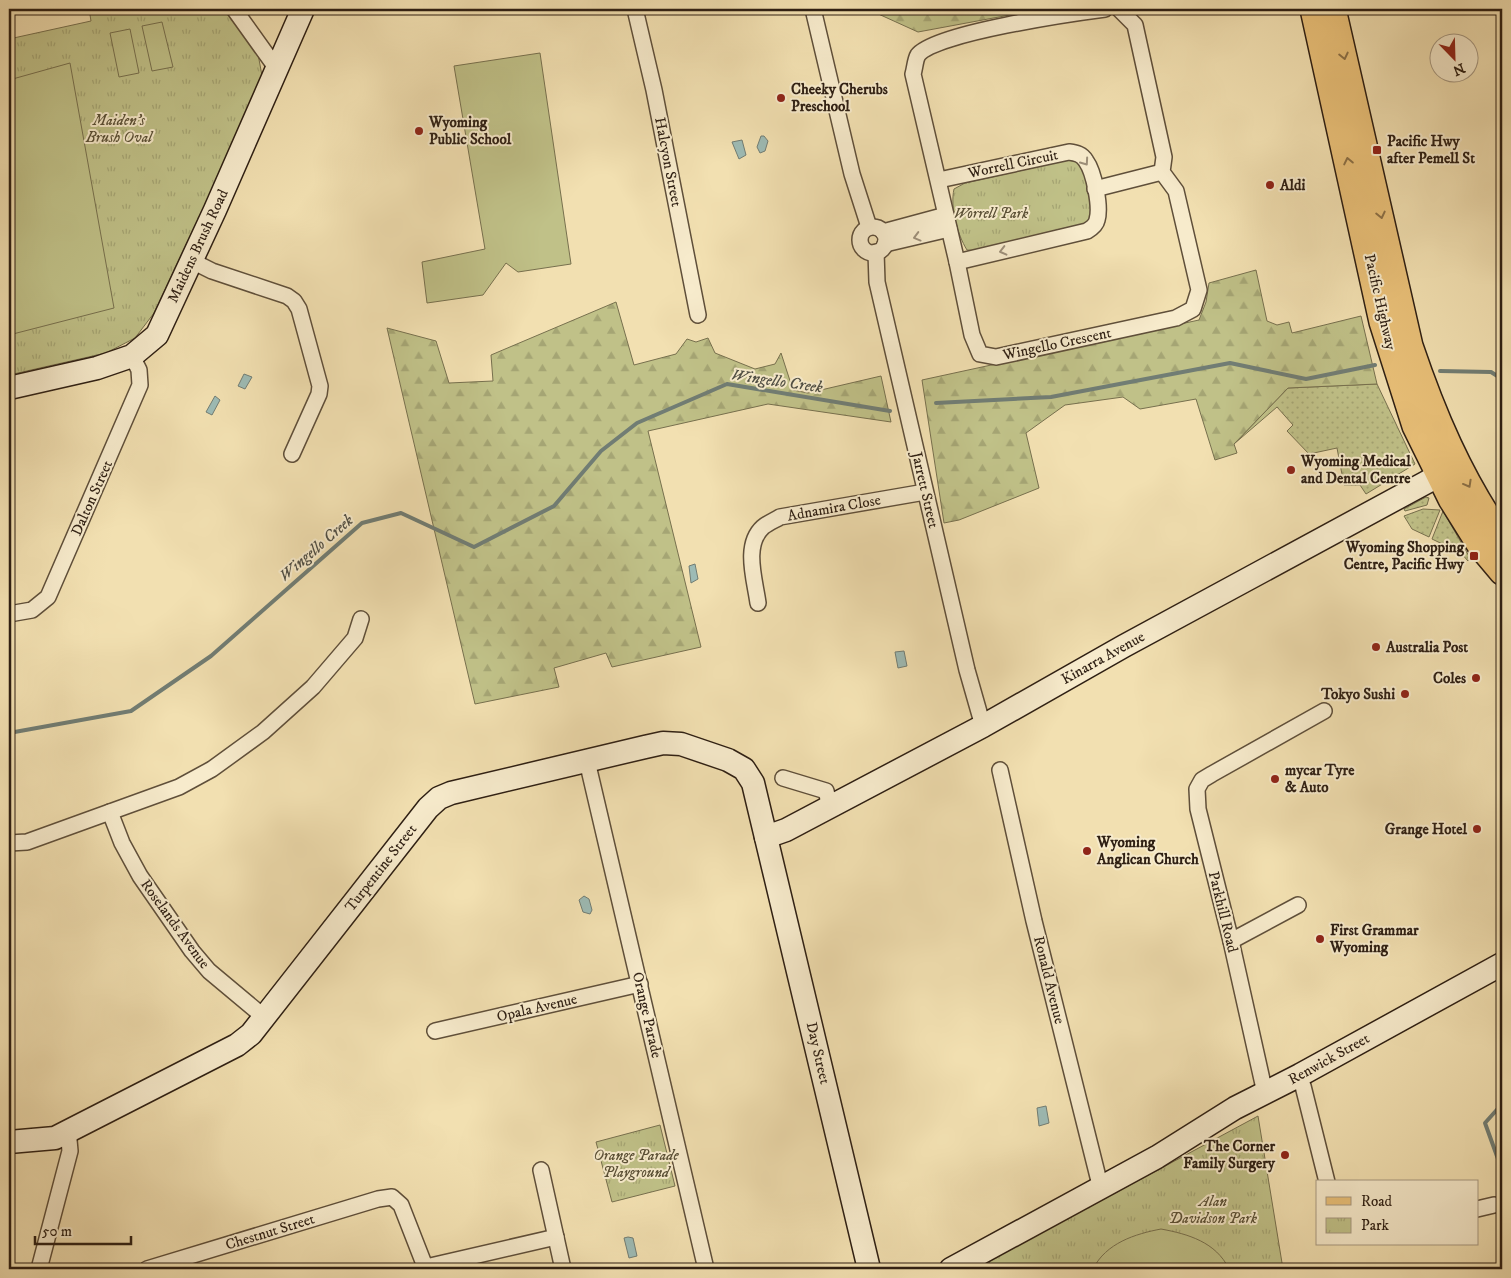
<svg xmlns="http://www.w3.org/2000/svg" width="1511" height="1278" font-family="'IM FELL DW Pica',serif">
<defs>
<pattern id="grass-dots" width="8" height="8" patternUnits="userSpaceOnUse" patternTransform="scale(1.25)"><rect width="8" height="8" fill="#c0c188"/><path d="M2 2h.1M6 6h.1" fill="none" stroke="#a5a574" stroke-width="1.8" stroke-linecap="round"/></pattern>
<pattern id="forest-firs" width="22" height="20" patternUnits="userSpaceOnUse" patternTransform="scale(1.25)"><rect width="22" height="20" fill="#c0c188"/><path d="M5 1l3.5 6h-7zM16 11l3.5 6h-7z" fill="#a5a574"/></pattern>
<pattern id="park-tufts" width="24" height="20" patternUnits="userSpaceOnUse" patternTransform="scale(1.25)"><rect width="24" height="20" fill="#c0c188"/><path d="M3 7l-1-3M5 7V3M7 7l1-3M15 17l-1-3M17 17v-4M19 17l1-3" fill="none" stroke="#a5a574"/></pattern>
</defs>
<rect width="100%" height="100%" fill="#f2e0b1"/>
<filter id="stains"><feTurbulence type="fractalNoise" baseFrequency=".004" numOctaves="4"/><feColorMatrix values="0 0 0 0 .2 0 0 0 0 .09 0 0 0 0 .02 0 0 0 .5 -.17"/></filter>
<radialGradient id="worn" r=".72"><stop offset=".6" stop-color="#630" stop-opacity="0"/><stop offset="1" stop-color="#630" stop-opacity=".3"/></radialGradient>
<!-- grass -->
<g fill="url(#grass-dots)" stroke="#77704e">
<polygon points="1377,384 1415,464 1366,494 1360,485 1344,485 1337,448 1309,454 1287,431 1293,425 1277,407 1234,444 1288,388"/>
<polygon points="1426,497 1429,498 1427,505 1405,511 1404,509"/>
<polygon points="1423,509 1440,510 1429,537 1412,529 1404,516"/>
<polygon points="1443,511 1470,558 1468,561 1461,553 1432,539"/>
</g>
<!-- forest -->
<g fill="url(#forest-firs)" stroke="#77704e">
<polygon points="873,9 1042,9 918,32 874,12"/>
<polygon points="1256,270 1267,321 1277,325 1289,322 1292,333 1361,316 1377,384 1288,388 1234,444 1237,453 1215,460 1196,399 1140,409 1123,397 1065,405 1026,433 1039,488 959,520 944,523 922,380 1199,320 1206,302 1209,283"/>
<polygon points="616,302 634,365 676,354 687,339 696,342 708,338 715,353 755,369 775,364 781,353 793,390 808,393 881,376 891,422 768,404 648,431 701,647 612,667 606,653 554,668 559,687 475,704 387,328 436,341 449,383 493,381 491,355"/>
</g>
<!-- park -->
<g fill="url(#park-tufts)" stroke="#77704e">
<polygon points="89,9 224,9 258,54 263,81 154,313 135,338 106,353 9,375 9,39 91,21"/>
<path d="M 1068,160 L 1078,162 L 1084,170 L 1094,212 L 1091,220 L 1083,226 L 980,251 L 967,250 C 957,234 950,207 954,189 L 965,183 Z"/>
<polygon points="1258,1116 1283,1269 992,1269 989,1261"/>
<polygon points="660,1125 675,1186 612,1202 596,1142"/>
</g>
<!-- pitch -->
<g fill="#c0c188" stroke="#77704e">
<polygon points="162,22 173,67 152,71 142,26"/>
<polygon points="130,29 139,73 119,77 110,33"/>
<polygon points="540,53 571,264 518,272 506,263 483,295 427,303 422,262 485,249 454,66"/>
<polygon points="70,63 114,308 9,335 9,80"/>
<path d="M 1161,1229 C 1188,1234 1216,1242 1229,1269 L 1093,1269 C 1106,1243 1135,1234 1161,1229 Z"/>
</g>
<!-- water -->
<g fill="#9dbbb5" stroke="#717d74">
<polygon points="761,136 764,136 768,141 765,151 760,153 757,147"/>
<polygon points="742,140 746,155 739,159 732,142"/>
<polygon points="244,374 252,377 245,389 238,386"/>
<polygon points="215,396 220,400 212,415 206,412"/>
<polygon points="695,564 698,579 691,583 689,566"/>
<polygon points="904,651 907,666 898,668 895,652"/>
<polygon points="584,896 589,899 592,910 590,914 583,912 579,900"/>
<polygon points="1046,1106 1049,1123 1039,1126 1037,1108"/>
<polygon points="628,1237 633,1238 637,1256 629,1258 624,1238"/>
</g>
<g fill="none" stroke-linecap="round" stroke-linejoin="round">
<!-- stream -->
<g stroke="#717d74" stroke-width="4">
<polyline points="1440,371 1491,372 1502,379"/>
<polyline points="936,403 1051,397 1230,363 1306,379 1375,365"/>
<polyline points="9,733 131,711 211,656 362,523 401,513 474,547 554,506 601,451 637,423 727,384 890,411"/>
<polyline points="1502,1104 1485,1123 1502,1170"/>
</g>
<defs>
<g id="street">
<polyline points="234,9 277,69"/>
<polyline points="635,9 654,90 698,315"/>
<polyline points="813,9 852,174 869,227"/>
<path d="M 1105,9 C 1074,13 934,33 918,55 C 915,60 915,68 913,74 L 957,262 L 972,335 L 980,354 L 996,357 L 1176,318 L 1193,309 L 1199,290 L 1176,191 L 1162,172 L 1164,157 L 1135,25 L 1119,9"/>
<path d="M 939,180 L 1069,152 C 1076,153 1082,154 1086,161 C 1094,172 1101,207 1097,220 C 1096,225 1092,228 1087,231 L 957,262"/>
<polyline points="1095,189 1162,172"/>
<circle cx="873" cy="240" r="13"/>
<polyline points="883,232 946,215"/>
<polyline points="885,244 949,229"/>
<polyline points="876,252 877,282 967,670 983,726"/>
<polyline points="192,261 212,271 287,296 294,301 299,309 320,386 319,394 292,454"/>
<path d="M 758,603 C 755,580 743,545 763,527 C 768,523 775,520 780,517 L 925,492"/>
<polyline points="9,614 32,610 48,597 140,385 139,370 132,356"/>
<polyline points="587,761 706,1269"/>
<polyline points="1000,770 1034,921 1101,1189"/>
<polyline points="783,778 826,791 830,807"/>
<polyline points="110,812 122,843 140,876 192,951 209,971 264,1017"/>
<polyline points="9,843 27,842 179,787 212,769 263,732 313,687 355,638 361,619"/>
<polyline points="1231,941 1298,905"/>
<polyline points="435,1031 640,984"/>
<polyline points="1303,1086 1327,1182"/>
<polyline points="1265,1093 1231,941 1198,809 1197,789 1202,780 1212,774 1324,711"/>
<polyline points="541,1170 563,1269"/>
<polyline points="1477,1209 1494,1205"/>
<polyline points="426,1267 556,1237"/>
<polyline points="39,1269 70,1151 69,1140 66,1133"/>
<polyline points="147,1269 378,1199 392,1197 401,1205 426,1269"/>
</g>
<g id="secondary">
<polyline points="9,388 97,368 132,356 157,335 215,210 303,9"/>
<polyline points="766,837 786,830 983,726 1124,646 1438,476"/>
<polyline points="9,1142 55,1138 237,1045 251,1034 428,808 439,798 451,793 645,747 663,743 681,744 728,760 744,769 753,783 869,1269"/>
<polyline points="951,1269 1157,1157 1235,1108 1300,1075 1502,964"/>
</g>
<g id="primary">
<polyline points="1313,9 1382,322 1415,426 1451,499 1481,547 1502,572"/>
<path d="M 1333,9 L 1410,346 C 1433,414 1460,478 1502,538"/>
</g>
</defs>
<!-- street casing -->
<use href="#street" stroke="#5f4f3a" stroke-width="18"/>
<!-- secondary casing -->
<use href="#secondary" stroke="#2e1f13" stroke-width="25"/>
<!-- primary casing -->
<use href="#primary" stroke="#2e1f13" stroke-width="28"/>
<!-- street -->
<use href="#street" stroke="#f7ebcc" stroke-width="15"/>
<!-- secondary -->
<use href="#secondary" stroke="#f7ebcc" stroke-width="22"/>
<!-- primary -->
<use href="#primary" stroke="#e9c078" stroke-width="25"/>
</g>
<!-- one-way arrows -->
<defs><path id="oneway-chevron" d="M-2-3.5L2.5 0L-2 3.5" fill="none" stroke-width="1.6" stroke-linecap="round" stroke-linejoin="round" transform="scale(1.25)"/></defs>
<g stroke="#8c7046">
<use href="#oneway-chevron" transform="translate(1344 56) rotate(77)"/>
<use href="#oneway-chevron" transform="translate(1348 161) rotate(-102)"/>
<use href="#oneway-chevron" transform="translate(1381 215) rotate(77)"/>
<use href="#oneway-chevron" transform="translate(1468 484) rotate(61)"/>
</g>
<g stroke="#9d8f79">
<use href="#oneway-chevron" transform="translate(1085 162) rotate(55)"/>
<use href="#oneway-chevron" transform="translate(917 237) rotate(165)"/>
<use href="#oneway-chevron" transform="translate(1003 251) rotate(166)"/>
</g>
<!-- markers -->
<g fill="#8f2418" stroke="#f7ebcc" stroke-width="2">
<circle cx="781" cy="98" r="5"/>
<circle cx="419" cy="131" r="5"/>
<rect x="1372" y="145" width="10" height="10" rx="2.5"/>
<circle cx="1270" cy="185" r="5"/>
<circle cx="1291" cy="470" r="5"/>
<rect x="1469" y="551" width="10" height="10" rx="2.5"/>
<circle cx="1376" cy="647" r="5"/>
<circle cx="1476" cy="678" r="5"/>
<circle cx="1405" cy="694" r="5"/>
<circle cx="1275" cy="779" r="5"/>
<circle cx="1477" cy="829" r="5"/>
<circle cx="1087" cy="851" r="5"/>
<circle cx="1320" cy="939" r="5"/>
<circle cx="1285" cy="1155" r="5"/>
</g>
<g text-anchor="middle" dominant-baseline="central" stroke-width="4" stroke-linejoin="round" paint-order="stroke">
<!-- poi labels -->
<g font-size="15" font-weight="bold" fill="#2e1f13" stroke="#f7ebcc" text-anchor="start">
<text x="791" y="89">Cheeky Cherubs<tspan x="791" dy="17">Preschool</tspan></text>
<text x="429" y="122">Wyoming<tspan x="429" dy="17">Public School</tspan></text>
<text x="1387" y="141">Pacific Hwy<tspan x="1387" dy="17">after Pemell St</tspan></text>
<text x="1280" y="185">Aldi</text>
<text x="1301" y="461">Wyoming Medical<tspan x="1301" dy="17">and Dental Centre</tspan></text>
<text x="1464" y="547" text-anchor="end">Wyoming Shopping<tspan x="1464" dy="17">Centre, Pacific Hwy</tspan></text>
<text x="1386" y="647">Australia Post</text>
<text x="1466" y="678" text-anchor="end">Coles</text>
<text x="1395" y="694" text-anchor="end">Tokyo Sushi</text>
<text x="1285" y="770">mycar Tyre<tspan x="1285" dy="17">&amp; Auto</tspan></text>
<text x="1467" y="829" text-anchor="end">Grange Hotel</text>
<text x="1097" y="842">Wyoming<tspan x="1097" dy="17">Anglican Church</tspan></text>
<text x="1330" y="930">First Grammar<tspan x="1330" dy="17">Wyoming</tspan></text>
<text x="1275" y="1146" text-anchor="end">The Corner<tspan x="1275" dy="17">Family Surgery</tspan></text>
</g>
<!-- park labels -->
<g font-size="15" font-style="italic" fill="#5a5036" stroke="#f7ebcc">
<text x="119" y="120">Maiden's<tspan x="119" dy="17">Brush Oval</tspan></text>
<text x="991" y="213">Worrell Park</text>
<text x="636" y="1155">Orange Parade<tspan x="636" dy="17">Playground</tspan></text>
<text x="1213" y="1201">Alan<tspan x="1213" dy="17">Davidson Park</tspan></text>
</g>
<!-- street labels -->
<g font-size="15" fill="#2e1f13" stroke="#f7ebcc">
<text transform="translate(668 162) rotate(79)">Halcyon Street</text>
<text transform="translate(1013 164) rotate(-12)">Worrell Circuit</text>
<text transform="translate(198 246) rotate(-65)">Maidens Brush Road</text>
<text transform="translate(1380 302) rotate(77)">Pacific Highway</text>
<text transform="translate(1057 344) rotate(-12)">Wingello Crescent</text>
<text transform="translate(925 490) rotate(77)">Jarrett Street</text>
<text transform="translate(92 498) rotate(-66)">Dalton Street</text>
<text transform="translate(834 508) rotate(-10)">Adnamira Close</text>
<text transform="translate(1103 658) rotate(-29)">Kinarra Avenue</text>
<text transform="translate(381 868) rotate(-52)">Turpentine Street</text>
<text transform="translate(1223 912) rotate(76)">Parkhill Road</text>
<text transform="translate(175 924) rotate(54)">Roselands Avenue</text>
<text transform="translate(1049 980) rotate(76)">Ronald Avenue</text>
<text transform="translate(537 1008) rotate(-13)">Opala Avenue</text>
<text transform="translate(647 1015) rotate(77)">Orange Parade</text>
<text transform="translate(818 1053) rotate(77)">Day Street</text>
<text transform="translate(1329 1059) rotate(-29)">Renwick Street</text>
<text transform="translate(270 1232) rotate(-17)">Chestnut Street</text>
</g>
<!-- water labels -->
<g font-size="16" font-style="italic" fill="#4f4e44" stroke="#f7ebcc">
<text transform="translate(777 381) rotate(8)">Wingello Creek</text>
<text transform="translate(316 548) rotate(-41)">Wingello Creek</text>
</g>
</g>
<!-- margin -->
<rect width="1511" height="1278" fill="none" stroke="#f2e0b1" stroke-width="30"/>
<rect x="10" y="10" width="1491" height="1258" fill="none" stroke="#2e1f13" stroke-width="2.5"/>
<rect x="15" y="15" width="1481" height="1248" fill="none" stroke="#2e1f13"/>
<!-- legend -->
<rect x="1316" y="1180" width="162" height="65" fill="#f7ebcc" stroke="#a79982"/>
<rect x="1326" y="1197" width="25" height="8" fill="#e9c078" stroke="#a79982"/>
<text x="1361" y="1206" font-size="15" fill="#2e1f13">Road</text>
<rect x="1326" y="1218" width="25" height="15" fill="url(#park-tufts)" stroke="#a79982"/>
<text x="1361" y="1230" font-size="15" fill="#2e1f13">Park</text>
<!-- north arrow -->
<g transform="translate(1454 58) rotate(157)"><circle r="24" fill="#f7ebcc" stroke="#a79982"/>
<path d="M0-4L9 19L0 12L-9 19Z" fill="#8f2418"/>
<text y="-8" font-size="14" font-weight="bold" text-anchor="middle" fill="#2e1f13">N</text>
</g>
<!-- scale -->
<path d="M35 1236v8h96v-8" fill="none" stroke="#2e1f13" stroke-width="2.5"/>
<text x="42" y="1236" font-size="15" fill="#2e1f13" stroke="#f7ebcc" stroke-width="4" paint-order="stroke">50 m</text>
<rect width="100%" height="100%" filter="url(#stains)"/>
<rect width="100%" height="100%" fill="url(#worn)"/>
</svg>
